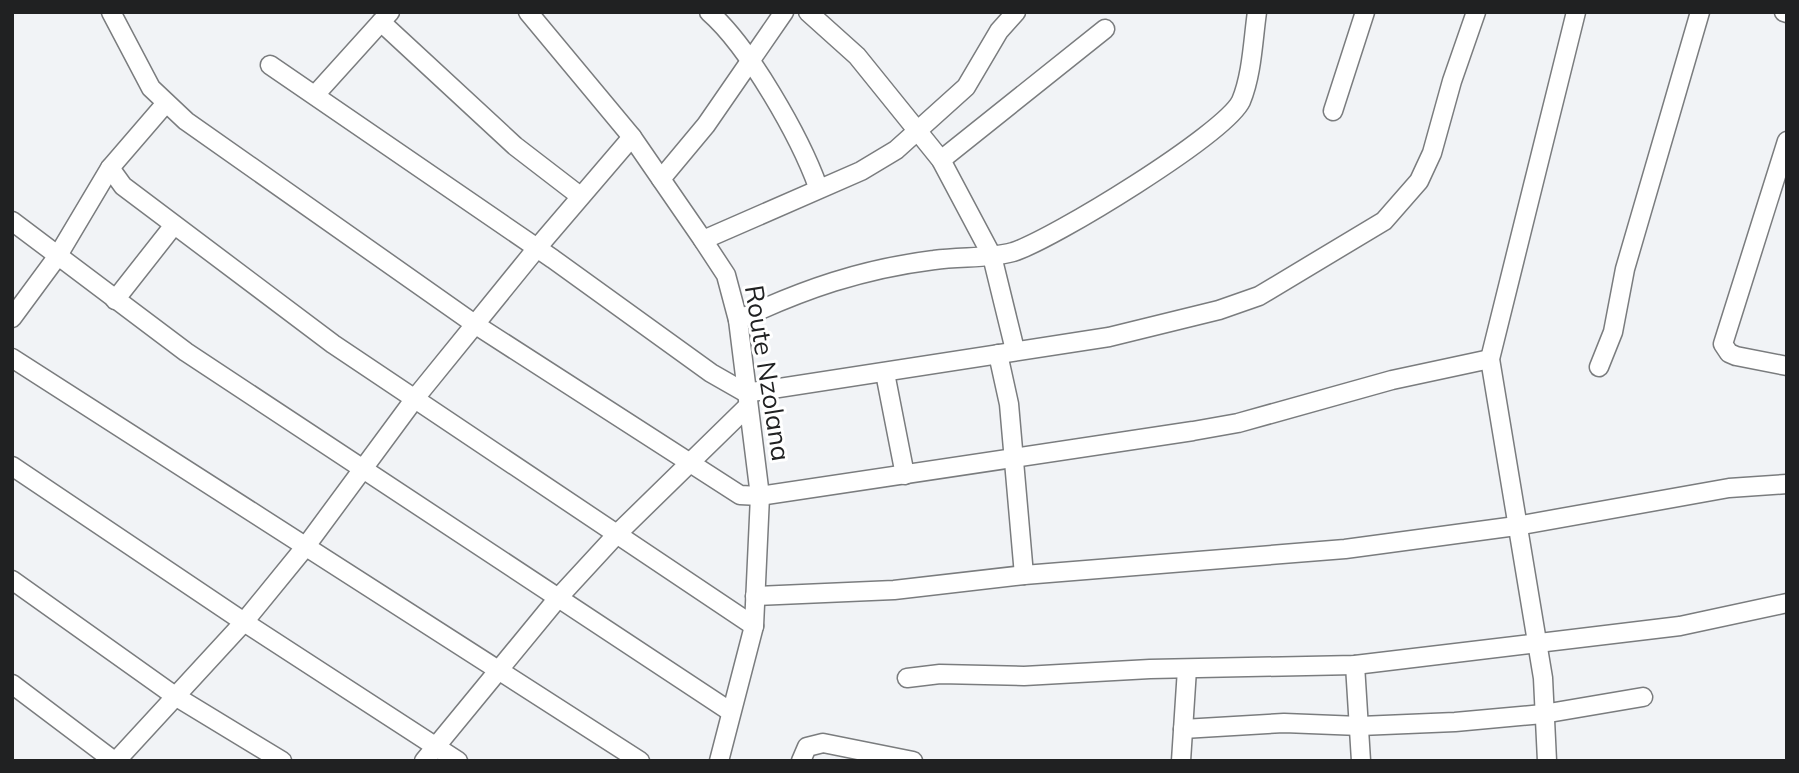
<svg xmlns="http://www.w3.org/2000/svg" width="1799" height="773" font-family="Mulish,sans-serif">
<rect width="100%" height="100%" fill="#f1f3f6"/>
<g fill="none" stroke-linecap="round" stroke-linejoin="round">
<defs>
<g id="minor">
<polyline points="111,12 151,88 186,121 476,325 740,495 760,496 1193,431 1238,423 1392,380 1490,359"/>
<polyline points="528,12 632,137 703,240 726,275 738,320 760,496 754,626 719,761"/>
<path d="M 709,12 C 749,47 800,137 818,187"/>
<polyline points="808,12 857,56 941,160 992,256 1015,350"/>
<polyline points="1784,12 1787,13"/>
<polyline points="381,22 515,146 580,196"/>
<polyline points="270,65 553,259 711,373 746,393 1109,337 1219,310 1259,296 1384,221 1419,181 1432,153 1452,81 1476,12"/>
<polyline points="315,95 390,12"/>
<polyline points="1333,111 1365,12"/>
<polyline points="1787,141 1723,344 1729,353 1736,356 1787,366"/>
<polyline points="941,160 1105,29"/>
<polyline points="110,168 123,186 333,344 754,626"/>
<polyline points="661,179 706,125 784,12"/>
<polyline points="12,221 186,352 731,712"/>
<polyline points="703,240 861,171 896,150 966,87 999,31 1016,12"/>
<polyline points="115,300 174,225"/>
<polyline points="12,318 57,257 110,168 166,103"/>
<path d="M 738,320 C 804,289 862,269 934,260 C 961,256 988,259 1013,252 C 1052,240 1225,134 1241,101 C 1252,75 1253,40 1257,12"/>
<polyline points="998,354 1009,404 1024,575"/>
<polyline points="12,358 640,761"/>
<polyline points="1599,367 1613,332 1625,269 1700,12"/>
<polyline points="885,373 905,475"/>
<polyline points="12,466 244,622 458,761"/>
<polyline points="12,580 175,696 282,761"/>
<polyline points="755,596 894,590 1024,575 1345,549 1516,526 1729,488 1787,484"/>
<polyline points="1355,665 1361,761"/>
<polyline points="907,678 940,674 1024,676 1150,669 1355,665 1680,626 1787,603"/>
<polyline points="12,684 114,761"/>
<polyline points="1183,729 1284,723 1360,726 1455,722 1543,714 1643,697"/>
<polyline points="116,761 244,622 306,546 416,397 537,248 632,137"/>
<polyline points="424,761 558,598 617,534 748,406"/>
<polyline points="801,761 807,747 823,743 913,761"/>
<polyline points="1181,761 1187,669"/>
<polyline points="1547,761 1543,678 1490,359 1576,12"/>
</g>
</defs>
<!-- minor casing -->
<use href="#minor" stroke="#7a7c7e" stroke-width="21"/>
<!-- minor -->
<use href="#minor" stroke="#fff" stroke-width="18"/>
</g>
<g text-anchor="middle" dominant-baseline="central" stroke-width="6" stroke-linejoin="round" paint-order="stroke">
<!-- street labels -->
<g font-size="26" fill="#202122" stroke="#fff">
<text transform="translate(768 373) rotate(81)">Route Nzolana</text>
</g>
</g>
<!-- border -->
<rect width="1799" height="773" fill="none" stroke="#202122" stroke-width="28"/>
</svg>
